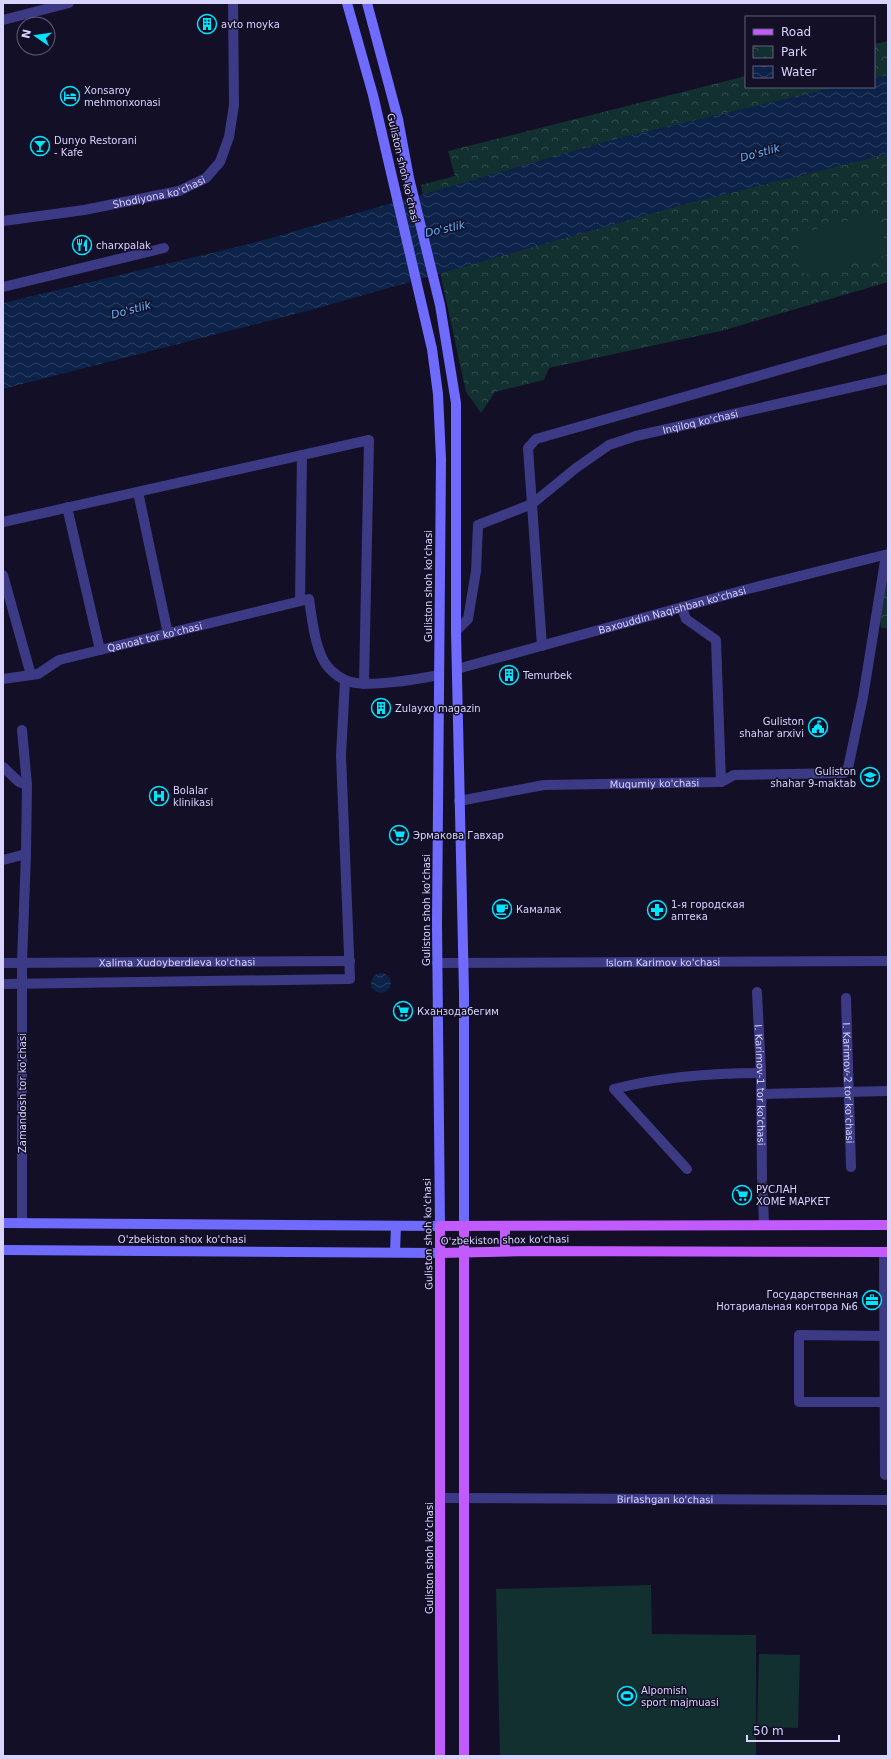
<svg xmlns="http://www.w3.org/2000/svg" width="891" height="1759" font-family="'DejaVu Sans',sans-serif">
<defs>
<pattern id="park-crowns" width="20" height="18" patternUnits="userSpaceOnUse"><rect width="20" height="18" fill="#12302f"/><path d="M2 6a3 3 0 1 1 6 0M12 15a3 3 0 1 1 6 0" fill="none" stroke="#344d4e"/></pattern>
<pattern id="water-waves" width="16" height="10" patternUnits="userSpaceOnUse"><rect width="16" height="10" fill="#0c2248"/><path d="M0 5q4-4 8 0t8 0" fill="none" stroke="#2f4163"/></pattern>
</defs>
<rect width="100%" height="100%" fill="#130f26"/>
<!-- park -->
<g fill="url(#park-crowns)">
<polygon points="888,41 888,282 725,330 549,368 544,380 495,392 481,413 466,392 421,185 455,176 448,151 746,76 746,87 874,87 874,44"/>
<polygon points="888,574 888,628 881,628 880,621"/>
</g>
<!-- pitch -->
<g fill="#12302f">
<polygon points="879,213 888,255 805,275 795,234"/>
<polygon points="651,1585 652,1634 756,1635 756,1756 500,1756 496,1589"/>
<polygon points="759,1654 800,1655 798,1728 757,1727"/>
</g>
<!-- water -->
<g fill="url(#water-waves)">
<polygon points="888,75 888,154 682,205 311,310 3,389 3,303 253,243 619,138 836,87 874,87 874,78"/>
<circle cx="381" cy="983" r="10"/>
</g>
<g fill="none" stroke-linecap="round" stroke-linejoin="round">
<!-- minor-tunnel -->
<polyline stroke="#312d47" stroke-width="10" stroke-dasharray="10 5" stroke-linecap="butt" points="762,1178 763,1197"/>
<!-- minor -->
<g stroke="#3d3a85" stroke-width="10">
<polyline points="3,20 69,3"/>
<path id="s1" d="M 3,221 L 84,210 L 179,191 L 206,178 L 220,162 L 229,137 L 234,105 L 233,3"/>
<polyline points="3,287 164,248"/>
<polyline points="138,492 168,634"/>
<polyline points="67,507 100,650"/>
<polyline points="3,522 369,440 364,684"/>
<polyline points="3,575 31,675"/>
<polyline points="300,601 302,455"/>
<polyline points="682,608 686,619 716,640 721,782"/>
<path id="s2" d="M 456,631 L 468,619 L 476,571 L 478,525 L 532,504 L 576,468 L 609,445 L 636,436 L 888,379"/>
<polyline points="542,646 528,448 536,439 888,339"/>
<path id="s3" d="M 457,669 L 748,589 L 888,554"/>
<path id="s4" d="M 3,679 L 38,674 L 59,660 L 309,599 C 312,618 315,652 328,667 C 331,671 340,678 345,680 C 362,689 419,679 439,675"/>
<polyline points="22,730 27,785 26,854 22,962 22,1223"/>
<polyline points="3,767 19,782 27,785"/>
<path id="s5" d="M 459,801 L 544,785 L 721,782 L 734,775 L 844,773 L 848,768 L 863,697 L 886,555"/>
<polyline points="3,860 26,854"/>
<path id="s6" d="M 3,963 L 350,961"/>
<polyline points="3,984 350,979 341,755 345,681"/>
<path id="s7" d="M 757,992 L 761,1073 L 762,1178"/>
<path id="s8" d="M 846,998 L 851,1167"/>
<polyline points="761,1094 888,1091"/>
<path d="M 687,1169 L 614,1089 C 661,1077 713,1073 761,1073"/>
<polyline points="763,1197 764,1225"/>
<polyline points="884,1252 885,1475"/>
<polyline points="888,1336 799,1335 799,1402 888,1402"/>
</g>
<!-- tertiary -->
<g stroke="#3d3a85" stroke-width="10">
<path id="s9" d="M 437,963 L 888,961"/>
<path id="s10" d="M 441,1498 L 888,1500"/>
</g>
<!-- secondary -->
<g stroke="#6f6bff" stroke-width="10">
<polyline points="367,3 398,119 409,178 440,305 456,403 456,631 464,993 464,1226"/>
<polyline points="3,1223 440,1226 437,923 441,459 438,394 432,349 373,95 347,3"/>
<polyline points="3,1250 440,1253"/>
<polyline points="395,1252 396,1226"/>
</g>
<!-- primary -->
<g stroke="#c25bff" stroke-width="10">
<polyline points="464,1226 464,1756"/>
<polyline points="505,1251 505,1226"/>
<polyline points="440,1253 530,1251 888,1252"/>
<polyline points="440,1756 440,1226 888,1225"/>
</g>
</g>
<!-- icons -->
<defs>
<symbol id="building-ring" viewBox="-11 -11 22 22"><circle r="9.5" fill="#130f26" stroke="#00e5ff" stroke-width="1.5"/><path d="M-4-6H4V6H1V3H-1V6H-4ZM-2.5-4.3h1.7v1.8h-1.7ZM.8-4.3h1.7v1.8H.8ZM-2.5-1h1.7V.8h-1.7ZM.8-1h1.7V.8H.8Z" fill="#00e5ff"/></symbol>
<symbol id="hotel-ring" viewBox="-11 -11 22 22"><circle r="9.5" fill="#130f26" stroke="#00e5ff" stroke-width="1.5"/><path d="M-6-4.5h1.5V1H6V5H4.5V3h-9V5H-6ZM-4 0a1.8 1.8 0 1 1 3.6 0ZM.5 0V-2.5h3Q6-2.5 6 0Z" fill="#00e5ff"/></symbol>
<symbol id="bar-ring" viewBox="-11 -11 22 22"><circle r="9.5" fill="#130f26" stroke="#00e5ff" stroke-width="1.5"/><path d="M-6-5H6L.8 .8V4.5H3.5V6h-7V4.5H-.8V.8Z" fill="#00e5ff"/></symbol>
<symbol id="restaurant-ring" viewBox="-11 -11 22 22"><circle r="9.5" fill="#130f26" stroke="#00e5ff" stroke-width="1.5"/><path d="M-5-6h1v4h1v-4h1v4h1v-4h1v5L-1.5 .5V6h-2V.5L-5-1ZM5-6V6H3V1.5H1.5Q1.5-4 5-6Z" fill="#00e5ff"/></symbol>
<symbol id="civic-ring" viewBox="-11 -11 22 22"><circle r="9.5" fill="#130f26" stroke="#00e5ff" stroke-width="1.5"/><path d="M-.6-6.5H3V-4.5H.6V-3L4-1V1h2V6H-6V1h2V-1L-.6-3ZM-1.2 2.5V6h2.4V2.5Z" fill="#00e5ff"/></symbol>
<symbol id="school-ring" viewBox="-11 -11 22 22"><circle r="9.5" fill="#130f26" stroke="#00e5ff" stroke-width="1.5"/><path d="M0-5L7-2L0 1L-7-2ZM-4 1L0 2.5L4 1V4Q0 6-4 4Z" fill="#00e5ff"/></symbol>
<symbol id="hospital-ring" viewBox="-11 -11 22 22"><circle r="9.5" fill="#130f26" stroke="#00e5ff" stroke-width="1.5"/><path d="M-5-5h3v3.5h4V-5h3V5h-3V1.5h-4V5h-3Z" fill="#00e5ff"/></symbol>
<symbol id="supermarket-ring" viewBox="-11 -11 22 22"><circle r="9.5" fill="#130f26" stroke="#00e5ff" stroke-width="1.5"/><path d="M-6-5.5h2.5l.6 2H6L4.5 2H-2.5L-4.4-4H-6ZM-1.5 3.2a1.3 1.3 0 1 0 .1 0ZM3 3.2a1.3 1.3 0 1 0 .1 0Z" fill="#00e5ff"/></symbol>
<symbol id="cafe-ring" viewBox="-11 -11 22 22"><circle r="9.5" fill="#130f26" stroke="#00e5ff" stroke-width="1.5"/><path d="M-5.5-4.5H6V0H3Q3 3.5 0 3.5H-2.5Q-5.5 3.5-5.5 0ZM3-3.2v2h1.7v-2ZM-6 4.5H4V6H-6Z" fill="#00e5ff"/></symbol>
<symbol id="pharmacy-ring" viewBox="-11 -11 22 22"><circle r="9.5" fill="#130f26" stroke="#00e5ff" stroke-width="1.5"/><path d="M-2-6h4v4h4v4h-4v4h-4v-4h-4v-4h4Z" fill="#00e5ff"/></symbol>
<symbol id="office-ring" viewBox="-11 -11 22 22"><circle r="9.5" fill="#130f26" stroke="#00e5ff" stroke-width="1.5"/><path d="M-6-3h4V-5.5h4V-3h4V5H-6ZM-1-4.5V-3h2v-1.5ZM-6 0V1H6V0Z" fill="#00e5ff"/></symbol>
<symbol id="stadium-ring" viewBox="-11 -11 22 22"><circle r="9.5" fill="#130f26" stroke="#00e5ff" stroke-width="1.5"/><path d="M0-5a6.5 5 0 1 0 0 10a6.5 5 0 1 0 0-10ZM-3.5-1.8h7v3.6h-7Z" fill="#00e5ff"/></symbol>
</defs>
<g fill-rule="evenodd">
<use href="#building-ring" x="196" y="13" width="22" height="22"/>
<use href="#hotel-ring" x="59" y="85" width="22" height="22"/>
<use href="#bar-ring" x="29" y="135" width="22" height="22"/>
<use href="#restaurant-ring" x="71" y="234" width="22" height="22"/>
<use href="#building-ring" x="498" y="664" width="22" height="22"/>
<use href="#building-ring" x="370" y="697" width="22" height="22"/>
<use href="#civic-ring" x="807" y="716" width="22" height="22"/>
<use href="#school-ring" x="859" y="766" width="22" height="22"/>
<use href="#hospital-ring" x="148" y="785" width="22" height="22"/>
<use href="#supermarket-ring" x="388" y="824" width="22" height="22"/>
<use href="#cafe-ring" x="491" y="898" width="22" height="22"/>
<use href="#pharmacy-ring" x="646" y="899" width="22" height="22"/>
<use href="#supermarket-ring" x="392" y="1000" width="22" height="22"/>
<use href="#supermarket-ring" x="731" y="1184" width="22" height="22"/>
<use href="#office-ring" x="861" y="1289" width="22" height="22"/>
<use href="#stadium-ring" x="616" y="1685" width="22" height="22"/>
</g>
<g text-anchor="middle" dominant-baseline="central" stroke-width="3" stroke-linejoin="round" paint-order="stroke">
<!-- poi labels -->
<g font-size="10" fill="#d9d4ff" stroke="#130f26" text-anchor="start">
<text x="221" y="24">avto moyka</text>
<text x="84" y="90">Xonsaroy<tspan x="84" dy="12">mehmonxonasi</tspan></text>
<text x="54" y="140">Dunyo Restorani<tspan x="54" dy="12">- Kafe</tspan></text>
<text x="96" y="245">charxpalak</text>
<text x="523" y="675">Temurbek</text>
<text x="395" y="708">Zulayxo magazin</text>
<text x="804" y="721" text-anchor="end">Guliston<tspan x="804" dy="12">shahar arxivi</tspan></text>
<text x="856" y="771" text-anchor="end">Guliston<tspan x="856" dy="12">shahar 9-maktab</tspan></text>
<text x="173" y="790">Bolalar<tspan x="173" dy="12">klinikasi</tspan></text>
<text x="413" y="835">Эрмакова Гавхар</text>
<text x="671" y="904">1-я городская<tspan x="671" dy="12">аптека</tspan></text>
<text x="516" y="909">Камалак</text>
<text x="417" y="1011">Кханзодабегим</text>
<text x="756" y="1189">РУСЛАН<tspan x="756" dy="12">ХОМЕ МАРКЕТ</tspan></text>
<text x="858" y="1294" text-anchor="end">Государственная<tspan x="858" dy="12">Нотариальная контора №6</tspan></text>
<text x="641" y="1690">Alpomish<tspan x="641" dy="12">sport majmuasi</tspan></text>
</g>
<!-- street labels -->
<g font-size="10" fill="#d9d4ff" stroke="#130f26">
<text transform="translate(403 168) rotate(77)">Guliston shoh ko'chasi</text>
<text stroke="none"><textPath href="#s1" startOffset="159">Shodiyona ko'chasi</textPath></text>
<text stroke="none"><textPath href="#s2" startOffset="361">Inqiloq ko'chasi</textPath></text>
<text transform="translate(428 586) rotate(-90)">Guliston shoh ko'chasi</text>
<text stroke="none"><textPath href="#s3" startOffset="223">Baxouddin Naqishban ko'chasi</textPath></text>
<text stroke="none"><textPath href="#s4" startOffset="159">Qanoat tor ko'chasi</textPath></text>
<text stroke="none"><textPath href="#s5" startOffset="197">Muqumiy ko'chasi</textPath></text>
<text transform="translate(426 910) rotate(-90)">Guliston shoh ko'chasi</text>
<text stroke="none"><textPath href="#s6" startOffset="174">Xalima Xudoyberdieva ko'chasi</textPath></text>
<text stroke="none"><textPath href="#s9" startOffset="226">Islom Karimov ko'chasi</textPath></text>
<text stroke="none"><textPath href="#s8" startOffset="85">I. Karimov-2 tor ko'chasi</textPath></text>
<text stroke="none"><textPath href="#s7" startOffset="93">I. Karimov-1 tor ko'chasi</textPath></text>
<text transform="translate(22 1093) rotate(-90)">Zamandosh tor ko'chasi</text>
<text transform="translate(428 1234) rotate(-91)">Guliston shoh ko'chasi</text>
<text x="182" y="1239">O'zbekiston shox ko'chasi</text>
<text transform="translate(505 1240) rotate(-1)">O'zbekiston shox ko'chasi</text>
<text stroke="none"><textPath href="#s10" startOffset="224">Birlashgan ko'chasi</textPath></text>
<text transform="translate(429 1558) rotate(-90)">Guliston shoh ko'chasi</text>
</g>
<!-- water labels -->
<g font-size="11" font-style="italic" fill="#62b6ff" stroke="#130f26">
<text transform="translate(760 153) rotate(-15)">Do'stlik</text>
<text transform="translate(445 229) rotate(-13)">Do'stlik</text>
<text transform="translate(131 310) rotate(-15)">Do'stlik</text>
</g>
</g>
<!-- border -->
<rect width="891" height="1759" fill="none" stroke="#d9d4ff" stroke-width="8"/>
<!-- legend -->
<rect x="745" y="16" width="130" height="72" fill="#130f26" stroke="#625e7d"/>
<rect x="753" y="29" width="20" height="6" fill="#c25bff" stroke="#625e7d"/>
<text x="781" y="36" font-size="12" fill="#d9d4ff">Road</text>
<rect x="753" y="46" width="20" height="12" fill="url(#park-crowns)" stroke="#625e7d"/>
<text x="781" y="56" font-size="12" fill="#d9d4ff">Park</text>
<rect x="753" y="66" width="20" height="12" fill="url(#water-waves)" stroke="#625e7d"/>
<text x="781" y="76" font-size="12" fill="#d9d4ff">Water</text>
<!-- north arrow -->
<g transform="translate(36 36) rotate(283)"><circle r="19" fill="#130f26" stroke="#625e7d"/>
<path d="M0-3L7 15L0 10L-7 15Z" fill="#00e5ff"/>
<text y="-6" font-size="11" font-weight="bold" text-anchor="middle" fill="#d9d4ff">N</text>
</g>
<!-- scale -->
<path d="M747 1735v6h92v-6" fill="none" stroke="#d9d4ff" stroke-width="2"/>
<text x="753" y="1735" font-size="12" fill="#d9d4ff" stroke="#130f26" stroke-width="3" paint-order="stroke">50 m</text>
</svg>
